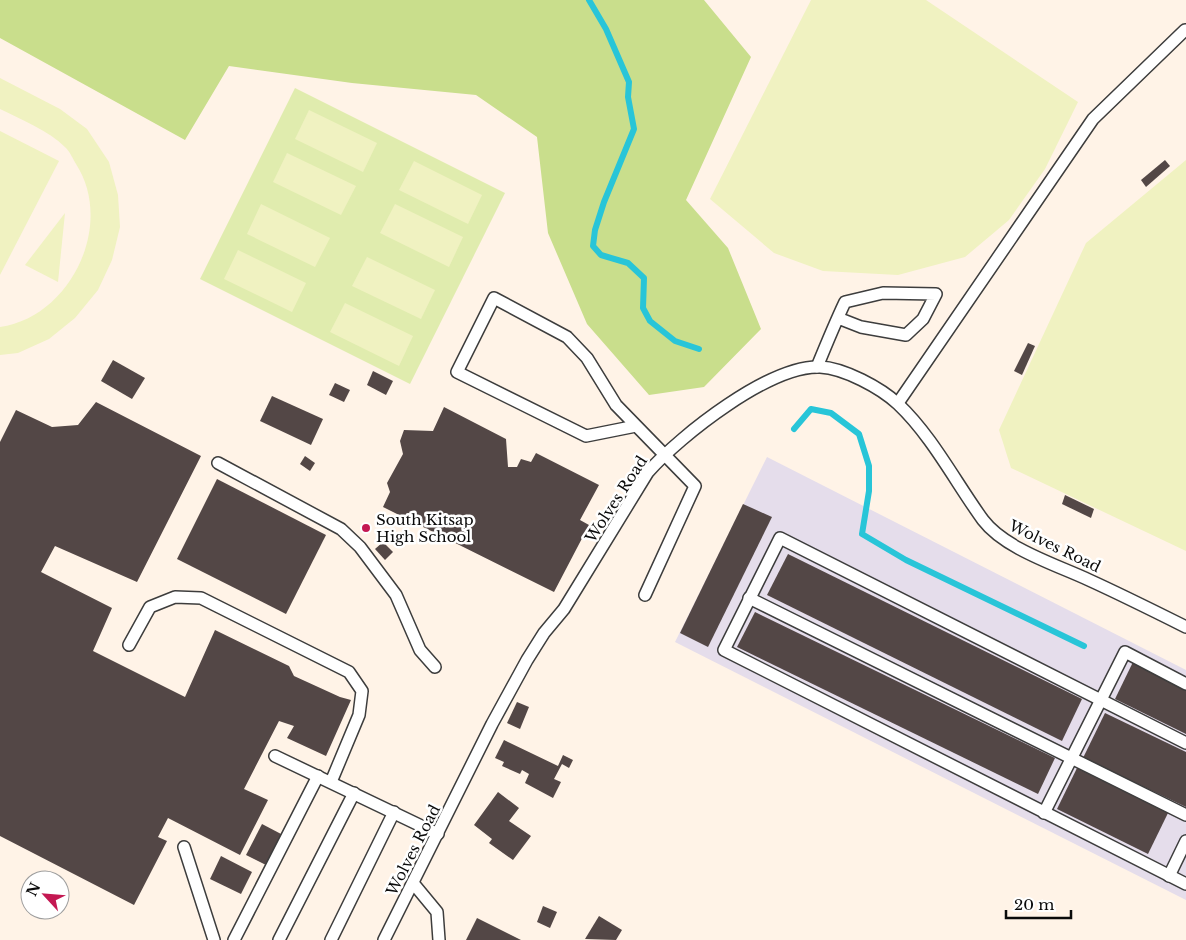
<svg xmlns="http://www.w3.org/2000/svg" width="1186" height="940" font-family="'Libre Baskerville',serif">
<rect width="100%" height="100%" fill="#fff3e7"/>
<!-- industrial -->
<polygon fill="#e5ddeb" points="767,457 1186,670 1186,900 675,642"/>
<!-- green -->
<polygon fill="#e0ecae" points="295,88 505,193 410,384 200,279"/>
<!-- forest -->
<polygon fill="#c9de8c" points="0,0 704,0 751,57 686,200 728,248 761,329 704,387 649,395 587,324 548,233 537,137 476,95 352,83 229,66 185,140 0,38"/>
<!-- pitch -->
<g fill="#f0f2c1">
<polygon points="811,0 926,0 1078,102 1045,169 1009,220 965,257 898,275 823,271 774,253 710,199"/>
<path d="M 0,78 L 60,109 L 87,129 L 109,162 L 118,195 L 120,227 L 112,260 L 98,290 L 75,318 L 49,339 L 18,353 L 0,355 L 0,327 C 71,317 115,224 76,164 C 73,159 70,152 66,148 C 48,130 22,120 0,109 Z"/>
<polygon points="309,110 377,143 363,172 295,139"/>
<polygon points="0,131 59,161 0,275"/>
<polygon points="287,153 356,186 341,215 273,182"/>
<polygon points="1186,160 1186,551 1011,468 999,430 1086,243"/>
<polygon points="414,161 482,195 468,224 399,190"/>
<polygon points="261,204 330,238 315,267 247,234"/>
<polygon points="395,204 463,237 449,267 380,233"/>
<polygon points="65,213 58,282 25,265"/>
<polygon points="238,250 306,283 292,312 224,279"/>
<polygon points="367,257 435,290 421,319 352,286"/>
<polygon points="345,303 413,336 399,366 330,332"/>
</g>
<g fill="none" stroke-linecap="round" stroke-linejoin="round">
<!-- stream -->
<g stroke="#28c5d8" stroke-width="6">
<polyline points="589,0 606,29 629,82 628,97 634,129 604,202 595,230 593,246 601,255 628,263 644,278 643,308 650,321 675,341 699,349"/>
<polyline points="794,429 811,409 831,413 859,434 869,466 869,491 862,534 906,560 1084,646"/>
</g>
</g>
<!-- building -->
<g fill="#534746">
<polygon points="1165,160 1170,166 1146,187 1141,180"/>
<polygon points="1028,343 1035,346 1022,375 1014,371"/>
<polygon points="113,360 145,378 132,399 101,381"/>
<polygon points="373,371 393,381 386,395 367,385"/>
<polygon points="335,383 350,390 344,402 329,395"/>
<polygon points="272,396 323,419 311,445 260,421"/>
<polygon points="96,402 201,456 137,582 55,546 41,572 112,608 93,651 185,697 215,630 289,666 294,676 340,697 351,700 326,756 287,738 294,726 279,721 244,789 268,800 240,855 168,818 158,837 167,841 134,905 0,836 0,442 16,410 52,427 78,425"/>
<polygon points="444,407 506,439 508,467 517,467 521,459 531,462 536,453 599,485 580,520 589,525 554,592 383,507 390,492 387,483 403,454 400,441 404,430 433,431"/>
<polygon points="305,456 315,463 310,471 300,464"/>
<polygon points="217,479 326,535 286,614 177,559"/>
<polygon points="1065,495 1094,509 1091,518 1062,504"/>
<polygon points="743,504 772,517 708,647 680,633"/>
<polygon points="383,542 393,552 385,560 375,549"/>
<polygon points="788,554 1082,699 1062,741 767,595"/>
<polygon points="755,612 1055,758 1038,794 737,647"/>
<polygon points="1133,662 1186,688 1186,734 1115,699"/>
<polygon points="517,702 529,707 520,729 507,723"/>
<polygon points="1105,713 1186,752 1186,807 1083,758"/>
<polygon points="504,740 558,766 563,755 573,760 569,768 562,764 554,779 561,782 553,798 525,783 529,774 522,770 520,774 502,766 504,762 495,758"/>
<polygon points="1077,768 1168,813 1148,854 1057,809"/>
<polygon points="498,792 519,808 509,821 531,836 513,860 489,843 492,839 474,825"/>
<polygon points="262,824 283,835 268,866 246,855"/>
<polygon points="221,856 252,872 241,894 210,879"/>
<polygon points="543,906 557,912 550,928 537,922"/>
<polygon points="599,916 622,930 616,940 585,939"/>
<polygon points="477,918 521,940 466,940"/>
</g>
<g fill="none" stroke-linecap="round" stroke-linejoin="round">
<defs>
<g id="service">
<path d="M 817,367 C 826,345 835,323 845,302 L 883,293 L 936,294 L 923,319 L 906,335 L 861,327 L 838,318"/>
<polyline points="898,403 1093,119 1185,30 1186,31"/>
<polyline points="636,426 586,436 457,372 494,298 567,337 587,358 616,405 695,486 645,595"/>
<polyline points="218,463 341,529 360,547 396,595 420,650 435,667"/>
<polyline points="749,598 1186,815"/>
<polyline points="129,645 150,607 175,597 201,598 349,672 362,691 359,715 331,782"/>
<polyline points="1186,743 780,538 724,650 1186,884"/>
<polyline points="275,756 438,834"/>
<polyline points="1044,813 1125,652 1186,684"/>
<polyline points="184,847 214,940"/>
<polyline points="1169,876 1186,841"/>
<polyline points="413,883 437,912 439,940"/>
<polyline points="234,940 318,776"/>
<polyline points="279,940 354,793"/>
<polyline points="331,940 394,812"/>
<path d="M 384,940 L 492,724 L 527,660 L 544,633 L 564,609 L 648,472 C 681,435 770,365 820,367 C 844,368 881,388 898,404 C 932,436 956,483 983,520 C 1005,549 1057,565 1089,580 C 1122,595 1154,611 1186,627"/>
</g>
</defs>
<!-- service casing -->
<use href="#service" stroke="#3d3d3d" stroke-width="14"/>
<!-- service -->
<use href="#service" stroke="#fff" stroke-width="11"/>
</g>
<!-- markers -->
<circle fill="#c41852" stroke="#fff" stroke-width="2" cx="366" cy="528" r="5"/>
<g text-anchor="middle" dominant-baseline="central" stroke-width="5" stroke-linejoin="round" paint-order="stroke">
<!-- street labels -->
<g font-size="15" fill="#0a0a0a" stroke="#fff">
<text transform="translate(616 499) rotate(-57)">Wolves Road</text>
<text transform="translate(1055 546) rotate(26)">Wolves Road</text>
<text transform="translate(413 850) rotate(-63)">Wolves Road</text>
</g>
<!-- poi labels -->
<g font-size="15" fill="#0a0a0a" stroke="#fff" text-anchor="start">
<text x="376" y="519">South Kitsap<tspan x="376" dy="17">High School</tspan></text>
</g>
</g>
<!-- north arrow -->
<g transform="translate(45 895) rotate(296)"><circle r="24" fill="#ffffff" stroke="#9d9d9d"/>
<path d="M0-4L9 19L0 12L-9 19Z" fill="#c41852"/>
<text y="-8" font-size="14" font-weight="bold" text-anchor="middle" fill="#0a0a0a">N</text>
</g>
<!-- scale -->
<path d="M1006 910v8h65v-8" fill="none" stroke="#0a0a0a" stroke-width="2.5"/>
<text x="1014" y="910" font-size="15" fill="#0a0a0a" stroke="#ffffff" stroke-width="4" paint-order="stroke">20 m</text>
</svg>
